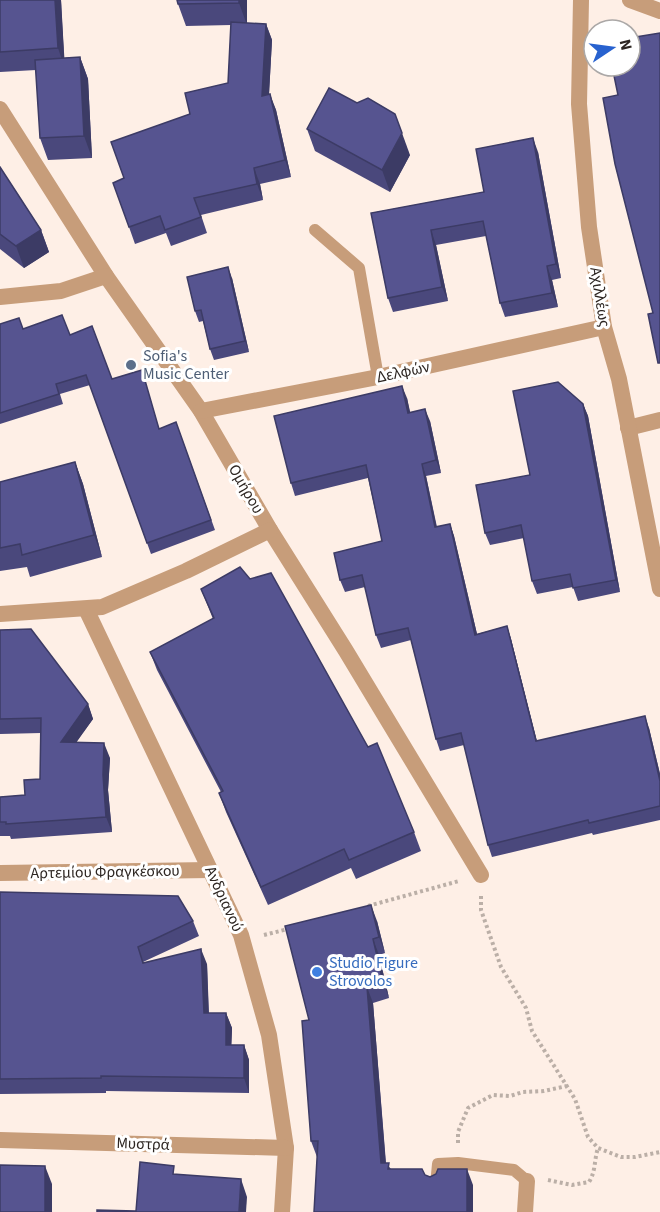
<svg xmlns="http://www.w3.org/2000/svg" width="660" height="1212" font-family="'Source Sans 3',sans-serif">
<rect width="100%" height="100%" fill="#feefe6"/>
<g fill="none" stroke-linecap="round" stroke-linejoin="round">
<!-- path -->
<g stroke="#bbafa7" stroke-width="4" stroke-dasharray="3 3" stroke-linecap="butt">
<polyline points="481,896 481,910 501,967 526,1008 532,1031 575,1099 588,1137 598,1148 621,1157 635,1157 660,1152"/>
<polyline points="368,906 459,881"/>
<polyline points="264,935 288,929"/>
<polyline points="458,1143 458,1132 468,1108 493,1095 510,1096 523,1092 544,1091 567,1086"/>
<path d="M 548,1180 L 572,1185 L 589,1182 C 596,1171 594,1160 598,1148"/>
</g>
<!-- service -->
<g stroke="#c79d7a" stroke-width="12">
<polyline points="315,230 359,268 378,377"/>
<polyline points="436,1185 438,1164 458,1163 514,1170 527,1181"/>
</g>
<!-- minor -->
<g stroke="#c79d7a" stroke-width="16">
<polyline points="630,0 660,11"/>
<polyline points="0,109 106,276 201,411 270,530 346,651 481,875"/>
<polyline points="0,297 61,291 106,276"/>
<polyline points="201,411 378,377 604,327"/>
<polyline points="628,428 660,420"/>
<polyline points="86,609 241,935 269,1035 286,1148 282,1212"/>
<polyline points="0,614 102,607 186,571 270,530"/>
<polyline points="0,873 210,870"/>
<polyline points="0,1140 286,1148"/>
<polyline points="525,1212 527,1181"/>
</g>
<!-- tertiary -->
<polyline stroke="#c79d7a" stroke-width="16" points="581,0 579,104 589,227 604,327 619,379 660,589"/>
</g>
<!-- wall -->
<g fill="#4a487c">
<polygon points="0,0 61,0 64,58 80,57 88,79 92,158 48,160 40,138 36,70 0,72"/>
<polygon points="177,0 247,0 247,23 266,24 272,40 269,94 276,110 291,177 260,184 263,200 201,215 207,233 171,246 166,233 135,244 129,227 124,178 190,114 228,83 231,25 186,26 178,4"/>
<polygon points="307,129 410,155 390,192 315,151"/>
<polygon points="538,152 561,278 552,280 558,307 505,317 500,303 486,236 436,245 448,301 393,312 388,298 371,213 484,192"/>
<polygon points="0,167 41,230 49,252 24,268 0,249"/>
<polygon points="232,278 249,352 214,360 210,349 203,321 199,322 195,311"/>
<polygon points="0,324 23,329 70,335 112,379 142,370 159,429 176,422 215,530 151,554 90,385 60,394 63,404 0,424"/>
<polygon points="407,398 410,413 430,421 441,473 426,476 437,527 450,524 454,536 477,634 507,626 511,639 537,741 649,728 660,774 660,820 593,835 592,833 492,857 488,845 464,745 440,751 436,739 411,640 381,648 376,635 365,587 345,592 340,580 382,541 368,478 295,496 291,483"/>
<polygon points="583,404 588,416 620,592 578,601 573,587 537,594 532,581 524,538 490,545 485,533"/>
<polygon points="75,462 83,484 102,557 30,577 27,567 0,571 0,482"/>
<polygon points="201,589 414,832 421,851 356,879 351,868 268,905 226,812 219,793 221,792 157,670 150,652 213,619"/>
<polygon points="0,630 88,704 93,719 76,742 110,758 108,790 112,832 11,839 10,836 0,836 0,797 25,795 40,779 41,733 0,734"/>
<polygon points="0,892 193,921 199,936 143,962 144,963 207,964 209,1013 226,1013 232,1028 231,1045 244,1045 249,1060 249,1093 106,1091 106,1093 0,1094"/>
<polygon points="377,921 385,953 379,955 389,998 373,1003 386,1163 391,1169 473,1185 317,1157 311,1141 309,1020"/>
</g>
<!-- shaded-wall -->
<g fill="#3c3b65">
<polygon points="55,0 61,0 65,69 58,48"/>
<polygon points="239,0 247,0 247,25 239,3"/>
<polygon points="266,24 272,40 268,112 262,96"/>
<polygon points="80,57 88,79 92,158 84,136"/>
<polygon points="270,94 276,110 291,177 285,160"/>
<polygon points="402,133 410,155 390,192 382,170"/>
<polygon points="533,138 538,152 561,278 556,264"/>
<polygon points="254,168 260,184 263,200 257,184"/>
<polygon points="41,230 49,252 24,268 16,246"/>
<polygon points="431,230 436,245 448,301 442,287"/>
<polygon points="547,266 552,280 558,307 552,293"/>
<polygon points="228,267 232,278 249,352 245,341"/>
<polygon points="402,386 407,398 413,425 408,413"/>
<polygon points="583,404 588,416 620,592 616,580"/>
<polygon points="425,409 430,421 441,473 436,460"/>
<polygon points="75,462 83,484 102,557 94,535"/>
<polygon points="422,464 426,476 439,539 435,527"/>
<polygon points="450,524 454,536 480,647 475,635"/>
<polygon points="507,626 511,639 540,754 536,741"/>
<polygon points="88,704 93,719 66,757 61,742"/>
<polygon points="645,716 649,728 660,774 660,781"/>
<polygon points="104,743 110,758 108,790 112,832 106,817 103,775"/>
<polygon points="371,905 377,921 385,953 379,937"/>
<polygon points="373,939 379,955 389,998 383,982"/>
<polygon points="201,949 207,964 209,1028 204,1013"/>
<polygon points="367,987 373,1003 387,1179 381,1163"/>
<polygon points="226,1013 232,1028 231,1060 226,1045"/>
<polygon points="244,1045 249,1060 249,1093 244,1078"/>
<polygon points="45,1166 52,1184 52,1212 45,1212"/>
<polygon points="467,1169 473,1185 473,1212 467,1212"/>
<polygon points="241,1179 247,1197 246,1212 239,1212"/>
</g>
<!-- building -->
<g fill="#565490" stroke="#3c3b65" stroke-width="1.5">
<polygon points="0,0 55,0 58,48 0,52"/>
<polygon points="177,0 239,0 239,3 178,4"/>
<polygon points="231,22 266,24 262,96 270,94 285,160 254,168 257,184 194,198 201,217 165,230 160,216 129,227 113,183 124,178 111,142 190,114 185,93 228,83"/>
<polygon points="660,33 660,363 658,363 648,314 653,313 615,164 603,98 618,95 612,66 630,66 630,38"/>
<polygon points="80,57 84,136 40,138 35,60"/>
<polygon points="329,88 357,103 368,98 395,114 402,133 382,170 307,129"/>
<polygon points="533,138 556,264 547,266 552,293 500,303 483,221 431,230 442,287 388,298 371,213 484,192 476,149"/>
<polygon points="0,167 41,230 16,246 0,234"/>
<polygon points="228,267 245,341 210,349 201,310 195,311 187,277"/>
<polygon points="62,315 70,335 92,326 112,379 142,370 159,429 176,422 211,520 147,543 86,375 56,384 59,394 0,413 0,324 19,318 23,329"/>
<polygon points="558,382 583,404 616,580 573,588 570,574 532,581 521,525 485,533 476,485 530,475 513,391"/>
<polygon points="402,386 408,413 425,409 436,460 422,464 435,527 450,524 475,635 507,626 536,741 645,716 660,781 660,806 589,823 588,820 488,845 461,733 436,739 408,628 376,635 362,575 340,580 334,553 382,541 366,465 291,483 274,416"/>
<polygon points="75,462 94,535 22,555 20,544 0,548 0,482"/>
<polygon points="240,567 250,579 271,573 368,747 377,743 414,832 349,860 344,849 261,887 219,793 223,791 150,652 214,618 201,589"/>
<polygon points="31,629 88,704 61,742 104,743 103,775 106,817 6,824 6,822 0,822 0,797 25,795 24,780 40,779 41,718 0,719 0,630"/>
<polygon points="0,892 178,896 193,921 138,947 143,963 201,949 204,1013 226,1013 226,1045 244,1045 244,1078 101,1076 101,1078 0,1079"/>
<polygon points="371,905 379,937 373,939 383,982 367,987 381,1163 389,1163 388,1169 422,1169 425,1175 430,1177 436,1174 438,1169 467,1169 467,1212 314,1212 318,1141 311,1141 302,1021 309,1020 285,926"/>
<polygon points="140,1162 174,1166 173,1174 241,1179 239,1212 97,1212 97,1210 136,1211"/>
<polygon points="0,1165 45,1166 45,1212 0,1212"/>
</g>
<!-- markers -->
<circle fill="#5c6f8a" stroke="#fff" stroke-width="2" cx="131" cy="365" r="6"/>
<circle fill="#3f7fe0" stroke="#fff" stroke-width="2" cx="317" cy="972" r="6"/>
<g text-anchor="middle" dominant-baseline="central" stroke-width="6" stroke-linejoin="round" paint-order="stroke">
<!-- street labels -->
<g font-size="16" fill="#2d2622" stroke="#fff">
<text transform="translate(600 297) rotate(81)">Αχιλλέως</text>
<text transform="translate(403 372) rotate(-12)">Δελφών</text>
<text transform="translate(246 489) rotate(60)">Ομήρου</text>
<text transform="translate(105 872) rotate(-1)">Αρτεμίου Φραγκέσκου</text>
<text transform="translate(224 899) rotate(65)">Ανδριανού</text>
<text transform="translate(143 1144) rotate(2)">Μυστρά</text>
</g>
<!-- service labels -->
<g font-size="16" fill="#4e5e75" stroke="#fff" text-anchor="start">
<text x="143" y="356">Sofia's<tspan x="143" dy="18">Music Center</tspan></text>
</g>
<!-- shop labels -->
<g font-size="16" fill="#366cbe" stroke="#fff" text-anchor="start">
<text x="329" y="963">Studio Figure<tspan x="329" dy="18">Strovolos</tspan></text>
</g>
</g>
<!-- north arrow -->
<g transform="translate(612 48) rotate(77)"><circle r="28" fill="#ffffff" stroke="#aba8a7" stroke-width="1.5"/>
<path d="M0-4.5L10 22L0 15L-10 22Z" fill="#2862cf"/>
<text y="-9" font-size="16" font-weight="bold" text-anchor="middle" fill="#2d2622">N</text>
</g>
</svg>
